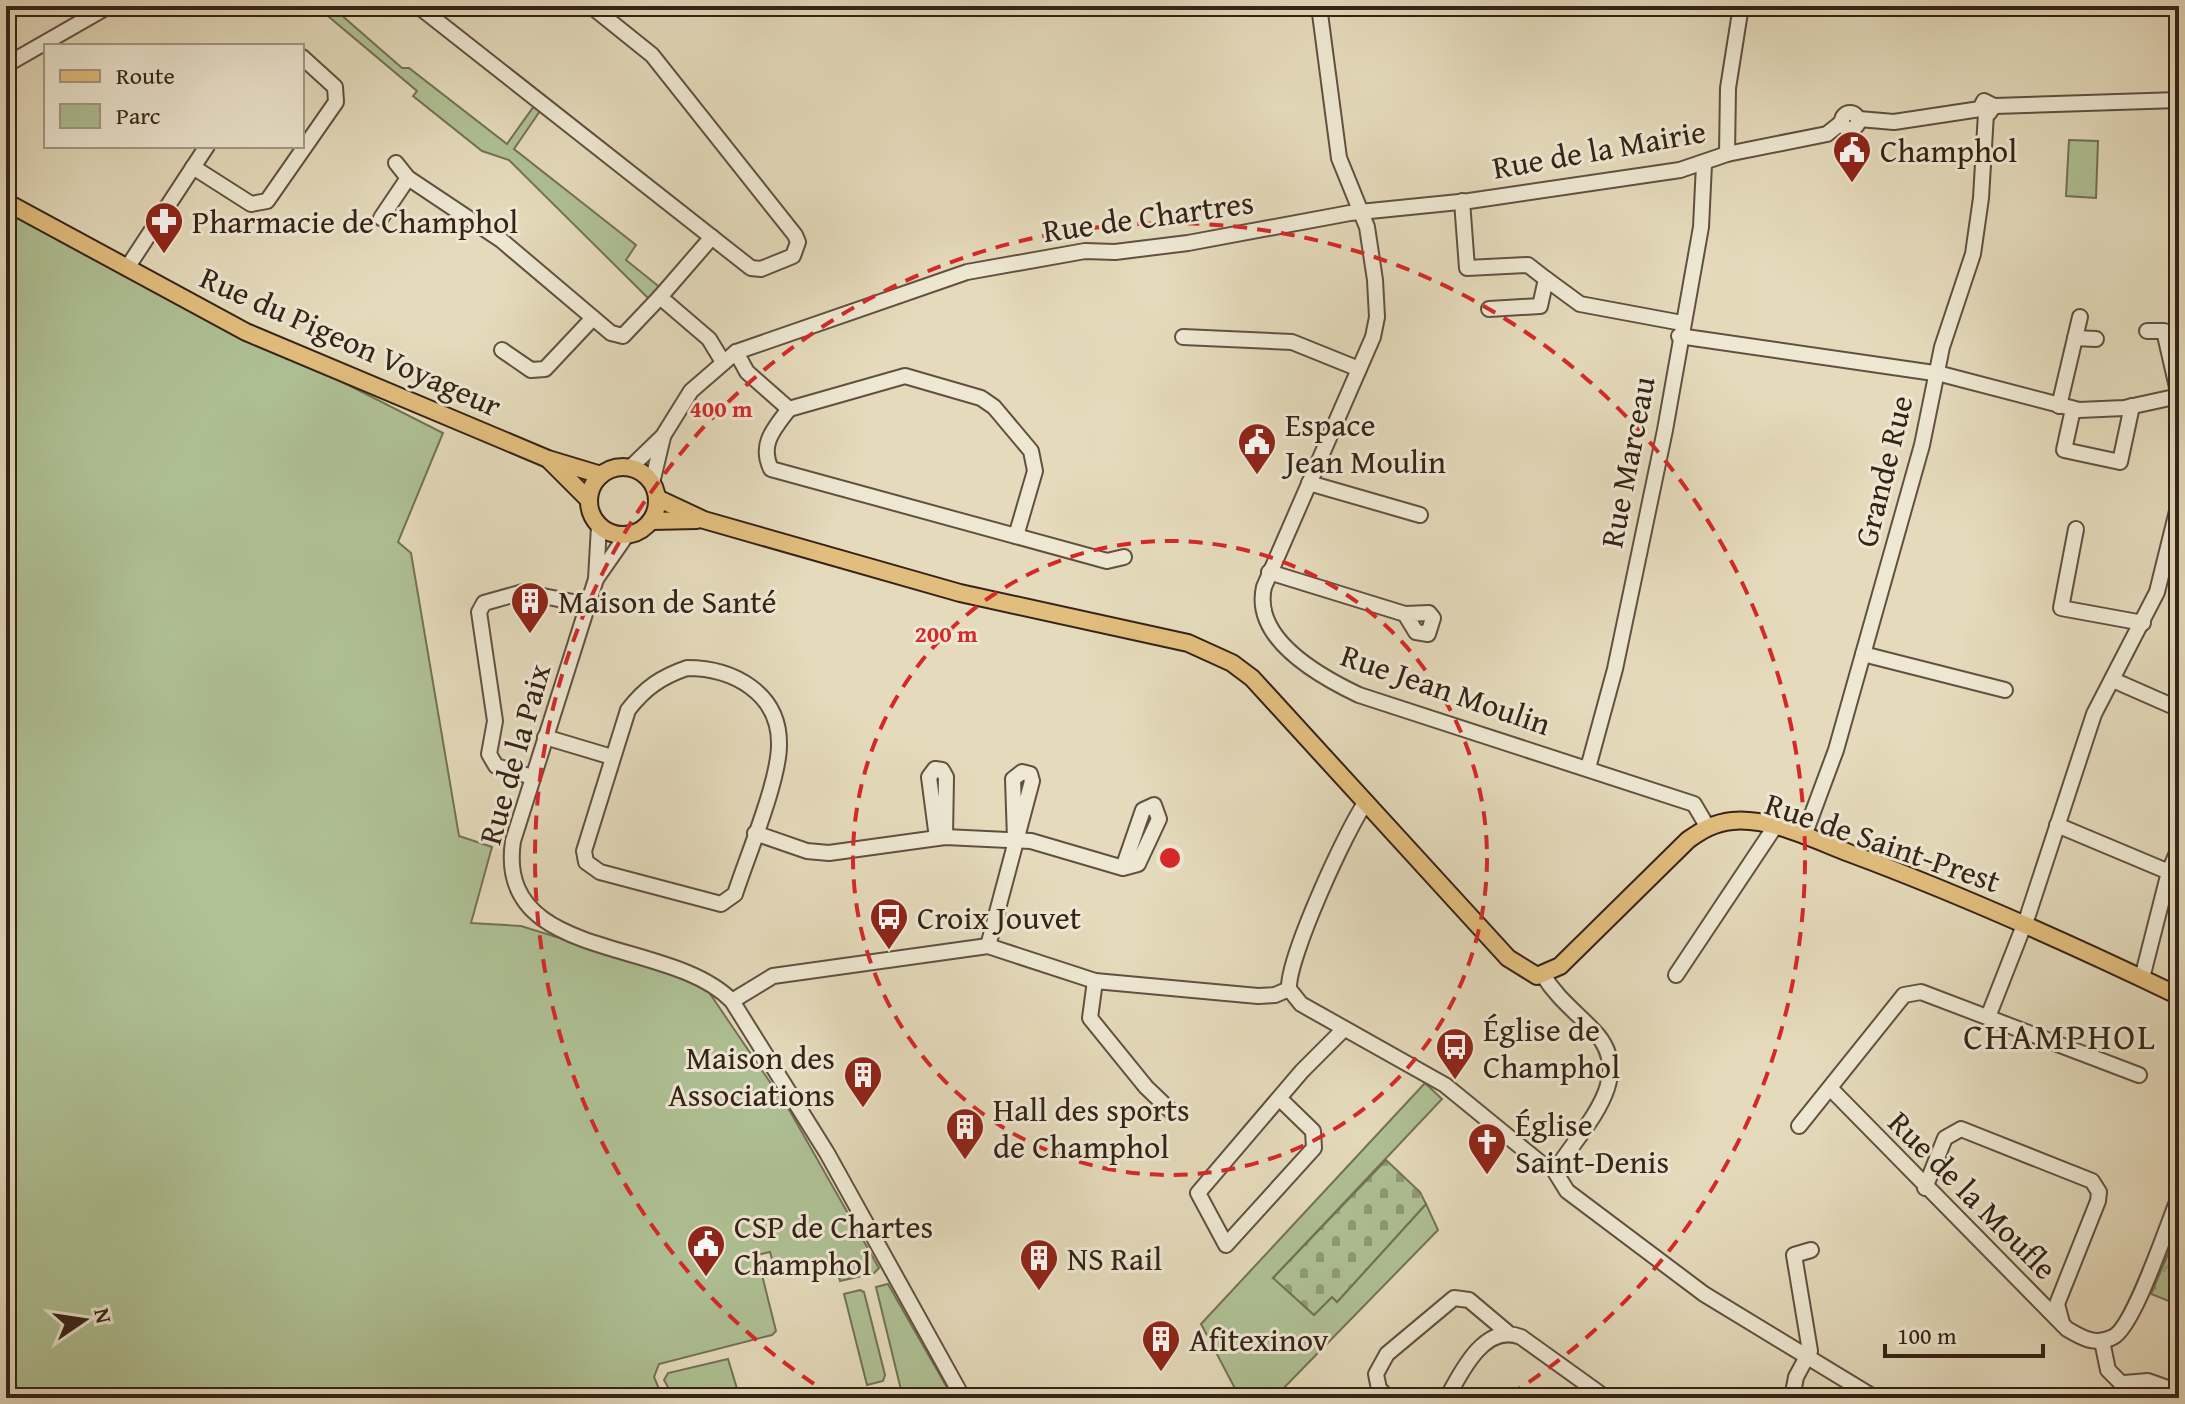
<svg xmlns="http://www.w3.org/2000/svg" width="2185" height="1404" font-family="'Gentium Book Plus',serif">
<defs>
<pattern id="forest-crowns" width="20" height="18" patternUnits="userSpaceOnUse" patternTransform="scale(2)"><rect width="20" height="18" fill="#afc195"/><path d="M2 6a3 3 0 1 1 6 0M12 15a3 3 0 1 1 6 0" fill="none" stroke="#8f9c79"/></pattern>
<pattern id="cemetery-stones" width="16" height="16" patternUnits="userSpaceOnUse" patternTransform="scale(2)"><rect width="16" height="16" fill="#afc195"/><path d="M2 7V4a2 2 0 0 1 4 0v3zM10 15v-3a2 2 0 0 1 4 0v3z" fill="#8f9c79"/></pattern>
</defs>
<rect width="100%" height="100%" fill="#e5dbbc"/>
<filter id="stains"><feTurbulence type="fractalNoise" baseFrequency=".0025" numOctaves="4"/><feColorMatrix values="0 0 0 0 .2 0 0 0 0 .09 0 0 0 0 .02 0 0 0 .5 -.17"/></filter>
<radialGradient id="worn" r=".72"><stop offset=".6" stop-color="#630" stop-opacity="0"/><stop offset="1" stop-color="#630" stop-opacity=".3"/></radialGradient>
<!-- green -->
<g fill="#afc195" stroke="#727256" stroke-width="2">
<polygon points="316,6 331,6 402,68 409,68 507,144 534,106 540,111 514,149 636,245 626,260 662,289 650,300 509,160 482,151 413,96 417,91"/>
<polygon points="2069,140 2098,141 2096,198 2066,196"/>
<polygon points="6,212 443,433 398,542 411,553 459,836 492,847 471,923 521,926 702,982 791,1113 879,1268 874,1273 840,1281 834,1259 776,1273 770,1252 757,1255 776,1331 772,1335 659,1364 654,1377 663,1398 6,1398"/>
<polygon points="1425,1083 1442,1099 1273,1278 1332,1296 1337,1302 1426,1204 1438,1230 1274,1398 1240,1398 1201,1324"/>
<polygon points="888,1284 953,1398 903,1398 876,1287"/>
<polygon points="860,1290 864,1292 885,1375 883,1381 867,1385 844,1294"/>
<polygon points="728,1359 738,1392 731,1393 732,1398 674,1398 664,1380 668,1373"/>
</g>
<!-- forest -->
<polygon fill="url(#forest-crowns)" stroke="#727256" stroke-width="2" points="2179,1228 2179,1305 2151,1294"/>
<!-- cemetery -->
<polygon fill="url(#cemetery-stones)" stroke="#727256" stroke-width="2" points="1386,1160 1420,1192 1426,1204 1337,1302 1332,1297 1314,1315 1273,1278"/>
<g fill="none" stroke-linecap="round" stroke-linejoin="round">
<defs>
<g id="minor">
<polyline points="418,6 751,268 761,269 793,256 798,242 795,235 652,55 591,6"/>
<path d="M 1319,6 L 1339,158 L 1367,227 L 1375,280 L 1377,317 L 1373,337 L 1264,587 C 1252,639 1321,677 1359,695 L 1694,804 L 1707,826"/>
<polyline points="6,65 109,6"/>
<polyline points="1994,106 2179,100"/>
<circle cx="1850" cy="121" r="8"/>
<polyline points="1859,119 1894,122 1980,109 1989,113 1994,106 1984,101 1980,109"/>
<polyline points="1727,154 1728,88 1741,6"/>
<polyline points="396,163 408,178 501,240 611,333 623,336 660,297"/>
<polyline points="193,167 251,204 267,201 336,102 335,87 302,57"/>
<polyline points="1462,201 1467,268 1528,265 1546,279 1540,306 1489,309"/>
<polyline points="381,218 408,178"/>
<polyline points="712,237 660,297 709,339 723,362"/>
<polyline points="127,268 207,146"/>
<polyline points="1546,279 1580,304 1682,323"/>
<polyline points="1679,336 1941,374 2079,410 2124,408 2179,396 2164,331 2147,331"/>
<polyline points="1183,337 1292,342 1359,369"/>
<polyline points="2075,338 2096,339"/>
<polyline points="502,350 531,370 545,369 593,318"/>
<polyline points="736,352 747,372 789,409 905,376 981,398 994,407 1031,451 1035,471 1016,536"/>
<polyline points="2059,406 2080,317"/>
<path d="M 789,409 C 774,429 759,444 771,469 L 1107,561 L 1124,557"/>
<polyline points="2073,409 2064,450 2120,462 2132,406"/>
<polyline points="630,468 663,436 691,391 736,352 967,272 1085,251 1115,252 1188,243 1350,213 1469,201 1680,170 1727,154 1827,134 1842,122"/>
<polyline points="652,483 663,437"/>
<polyline points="1309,483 1420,515"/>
<path d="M 599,526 L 596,579 L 513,841 C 495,963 669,936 732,1001 L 827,1153 L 963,1398"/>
<polyline points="2076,529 2061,608 2143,623"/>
<polyline points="1269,572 1405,614 1416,632 1428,634 1433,618 1429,613 1405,614"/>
<polyline points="596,579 626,536"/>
<polyline points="1863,654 2005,690"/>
<path d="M 687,668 C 733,668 780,693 779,745 C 779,781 747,857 735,894 L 721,904 L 600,872 L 586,862 L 584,851 L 628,710 C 645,688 661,677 687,668 Z"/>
<polyline points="2113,680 2179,709"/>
<polyline points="545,737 612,757"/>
<polyline points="1588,768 1615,669 1665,430 1701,227 1704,164"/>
<polyline points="532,777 496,766 489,754 495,721 479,612 484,603 523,592 588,605"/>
<polyline points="2057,825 2169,872"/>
<polyline points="755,833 807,851 829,853 945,837 1031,841 1123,868 1138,864 1159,819 1154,805 1143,810 1123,868"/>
<polyline points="1804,836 1836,750 1922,445 1942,347 1973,254 1981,198 1986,113"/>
<polyline points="937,838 929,777 935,769 942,770 946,777 945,837"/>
<polyline points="988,946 1032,781 1030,774 1022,772 1013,779 1015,839"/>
<path d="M 1543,975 C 1557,998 1576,1012 1594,1031 C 1636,1075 1587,1123 1561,1162 L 1551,1165"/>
<polyline points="1676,975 1774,828"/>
<polyline points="2142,978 2169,872 2179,848"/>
<polyline points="1095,981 1090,1018 1146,1087 1172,1112"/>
<polyline points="1289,989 1301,1004 1445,1085 1543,1165 1551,1165"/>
<path d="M 1289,989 C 1287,959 1347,828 1366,802"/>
<polyline points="732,1001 773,976 988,946 1095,981 1258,996 1275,995 1289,989"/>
<polyline points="1988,1017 2028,915 2094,714 2157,592 2179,503"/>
<path d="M 1830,1088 L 2067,1329 C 2082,1338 2096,1346 2113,1337 C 2134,1327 2168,1223 2179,1197"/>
<polyline points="1279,1098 1313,1131 1314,1148 1226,1245 1198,1193 1302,1071 1344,1029"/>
<polyline points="1799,1126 1904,995 1921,992 2139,1075"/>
<polyline points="1551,1165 1567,1191 1704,1294 1875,1398"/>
<polyline points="1925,1188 1945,1138 1961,1129 2092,1181 2099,1192 2098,1201 2057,1304 2062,1323"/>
<polyline points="2102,1341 2108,1370 2136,1398"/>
<polyline points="2124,1383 2148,1381 2179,1392"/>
<polyline points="1389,1398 1379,1389 1376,1374 1387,1354 1454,1298 1469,1300 1507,1332"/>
<path d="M 1447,1398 C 1461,1372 1485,1322 1521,1337 L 1606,1398"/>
<polyline points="1792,1398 1796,1377 1810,1351 1794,1255 1811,1250"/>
</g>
<g id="major">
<polyline points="6,202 246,332 548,459 601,475"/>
<polyline points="549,460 588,499"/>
<circle cx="623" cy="501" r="34"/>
<path d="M 657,498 L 704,520 L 960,593 L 1188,643 L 1232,663 L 1252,678 L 1508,958 L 1537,976 L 1560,966 L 1688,840 C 1702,830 1714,823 1732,821 C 1769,817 1815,840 1849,853 C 1962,895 2071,944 2179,996"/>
<polyline points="651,521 697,520"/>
</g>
</defs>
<!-- minor casing -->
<use href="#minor" stroke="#615041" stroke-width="18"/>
<!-- major casing -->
<use href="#major" stroke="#352218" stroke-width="20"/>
<!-- minor -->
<use href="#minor" stroke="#eee8d3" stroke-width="14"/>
<!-- major -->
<use href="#major" stroke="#e2be7e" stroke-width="16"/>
</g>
<!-- distance rings -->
<g fill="none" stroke="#d62828" stroke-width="4" stroke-dasharray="14 10">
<circle cx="1170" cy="858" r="317"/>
<path d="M834 1397A635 635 0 1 1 1506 1397"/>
</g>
<!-- icons -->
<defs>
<symbol id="civic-pin" viewBox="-11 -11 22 30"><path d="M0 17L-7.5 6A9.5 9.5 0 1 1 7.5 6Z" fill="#8f2418" stroke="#eee8d3"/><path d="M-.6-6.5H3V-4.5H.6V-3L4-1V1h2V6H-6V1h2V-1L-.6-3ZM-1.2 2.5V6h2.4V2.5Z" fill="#fff"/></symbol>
<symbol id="pharmacy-pin" viewBox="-11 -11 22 30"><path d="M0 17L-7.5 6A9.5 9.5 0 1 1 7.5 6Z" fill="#8f2418" stroke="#eee8d3"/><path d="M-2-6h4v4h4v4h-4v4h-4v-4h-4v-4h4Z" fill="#fff"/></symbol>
<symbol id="building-pin" viewBox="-11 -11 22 30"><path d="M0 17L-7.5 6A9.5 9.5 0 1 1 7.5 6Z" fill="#8f2418" stroke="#eee8d3"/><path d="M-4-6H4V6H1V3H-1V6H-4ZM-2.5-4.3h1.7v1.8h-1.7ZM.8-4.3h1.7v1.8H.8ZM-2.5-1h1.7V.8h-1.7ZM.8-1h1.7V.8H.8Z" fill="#fff"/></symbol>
<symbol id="bus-pin" viewBox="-11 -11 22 30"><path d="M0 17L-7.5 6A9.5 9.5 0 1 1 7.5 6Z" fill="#8f2418" stroke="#eee8d3"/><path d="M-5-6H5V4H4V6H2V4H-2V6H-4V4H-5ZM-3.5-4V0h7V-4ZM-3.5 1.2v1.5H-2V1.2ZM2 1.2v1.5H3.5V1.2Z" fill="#fff"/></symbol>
<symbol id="church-pin" viewBox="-11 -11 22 30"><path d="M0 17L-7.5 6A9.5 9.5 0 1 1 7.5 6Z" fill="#8f2418" stroke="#eee8d3"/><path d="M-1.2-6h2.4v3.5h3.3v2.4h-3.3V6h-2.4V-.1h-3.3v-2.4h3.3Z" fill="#fff"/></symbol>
</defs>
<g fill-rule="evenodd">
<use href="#civic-pin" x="1830" y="128" width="44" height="60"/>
<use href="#pharmacy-pin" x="142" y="199" width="44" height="60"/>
<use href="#civic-pin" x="1235" y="420" width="44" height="60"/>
<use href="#building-pin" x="508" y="579" width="44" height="60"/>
<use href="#bus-pin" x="867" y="895" width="44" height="60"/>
<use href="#bus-pin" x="1433" y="1025" width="44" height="60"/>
<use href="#building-pin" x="841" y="1053" width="44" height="60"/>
<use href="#building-pin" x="943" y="1105" width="44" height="60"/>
<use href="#church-pin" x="1465" y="1120" width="44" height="60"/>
<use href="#civic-pin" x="684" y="1222" width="44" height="60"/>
<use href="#building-pin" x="1017" y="1236" width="44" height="60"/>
<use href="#building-pin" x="1139" y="1317" width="44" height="60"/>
</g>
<g text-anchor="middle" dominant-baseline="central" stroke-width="6" stroke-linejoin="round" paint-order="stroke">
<!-- street labels -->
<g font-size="32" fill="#352218" stroke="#eee8d3">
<text transform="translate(1599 149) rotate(-10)">Rue de la Mairie</text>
<text transform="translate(1148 216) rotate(-8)">Rue de Chartres</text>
<text transform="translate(351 341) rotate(24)">Rue du Pigeon Voyageur</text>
<text transform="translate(1627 462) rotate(-79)">Rue Marceau</text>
<text transform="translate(1883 471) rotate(-76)">Grande Rue</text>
<text transform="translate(1446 689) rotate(19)">Rue Jean Moulin</text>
<text transform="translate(514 754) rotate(-74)">Rue de la Paix</text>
<text transform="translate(1883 842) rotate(19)">Rue de Saint-Prest</text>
<text transform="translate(1973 1195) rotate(45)">Rue de la Moufle</text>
</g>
<!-- poi labels -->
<g font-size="32" fill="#352218" stroke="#eee8d3" text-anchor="start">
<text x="1880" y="150">Champhol</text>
<text x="192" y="221">Pharmacie de Champhol</text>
<text x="1285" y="424">Espace<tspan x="1285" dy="37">Jean Moulin</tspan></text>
<text x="558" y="601">Maison de Santé</text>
<text x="917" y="917">Croix Jouvet</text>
<text x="1483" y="1029">Église de<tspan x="1483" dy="37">Champhol</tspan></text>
<text x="835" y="1057" text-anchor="end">Maison des<tspan x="835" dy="37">Associations</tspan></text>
<text x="993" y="1109">Hall des sports<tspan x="993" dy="37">de Champhol</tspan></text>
<text x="1515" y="1124">Église<tspan x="1515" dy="37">Saint-Denis</tspan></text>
<text x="734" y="1226">CSP de Chartes<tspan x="734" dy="37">Champhol</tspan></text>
<text x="1067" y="1258">NS Rail</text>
<text x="1189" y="1339">Afitexinov</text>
</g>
<!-- quarter labels -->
<g font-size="36" letter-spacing="2" fill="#352218" stroke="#eee8d3">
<text x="2060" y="1035">CHAMPHOL</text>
</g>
</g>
<circle cx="1170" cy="858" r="12" fill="#d62828" stroke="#eee8d3" stroke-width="4"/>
<g font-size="24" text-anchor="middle" font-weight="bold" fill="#d62828" stroke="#eee8d3" stroke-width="6" stroke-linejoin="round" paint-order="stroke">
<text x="721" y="417">400 m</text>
<text x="946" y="642">200 m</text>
</g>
<!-- margin -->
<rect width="2185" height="1404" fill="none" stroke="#e5dbbc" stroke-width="32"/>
<rect x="8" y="8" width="2169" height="1388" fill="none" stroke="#352218" stroke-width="4"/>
<rect x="16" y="16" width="2153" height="1372" fill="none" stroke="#352218" stroke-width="2"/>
<!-- legend -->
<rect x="44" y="44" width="260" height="104" fill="#eee8d3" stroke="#a49988" stroke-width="2"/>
<rect x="60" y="70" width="40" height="12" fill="#e2be7e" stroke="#a49988" stroke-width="2"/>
<text x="116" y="84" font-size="24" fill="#352218">Route</text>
<rect x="60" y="104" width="40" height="24" fill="#afc195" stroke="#a49988" stroke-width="2"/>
<text x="116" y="124" font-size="24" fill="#352218">Parc</text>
<!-- north arrow -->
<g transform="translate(84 1320) rotate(77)" stroke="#eee8d3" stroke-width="6" paint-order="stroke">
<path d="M0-6L14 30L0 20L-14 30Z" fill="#352218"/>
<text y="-12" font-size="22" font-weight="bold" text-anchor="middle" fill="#352218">N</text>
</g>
<!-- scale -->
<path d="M1885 1344v12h158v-12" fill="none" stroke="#352218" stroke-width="4"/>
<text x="1897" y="1344" font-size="24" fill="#352218" stroke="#eee8d3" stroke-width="6" paint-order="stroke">100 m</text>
<rect width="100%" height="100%" filter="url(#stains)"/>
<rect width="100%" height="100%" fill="url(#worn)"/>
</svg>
